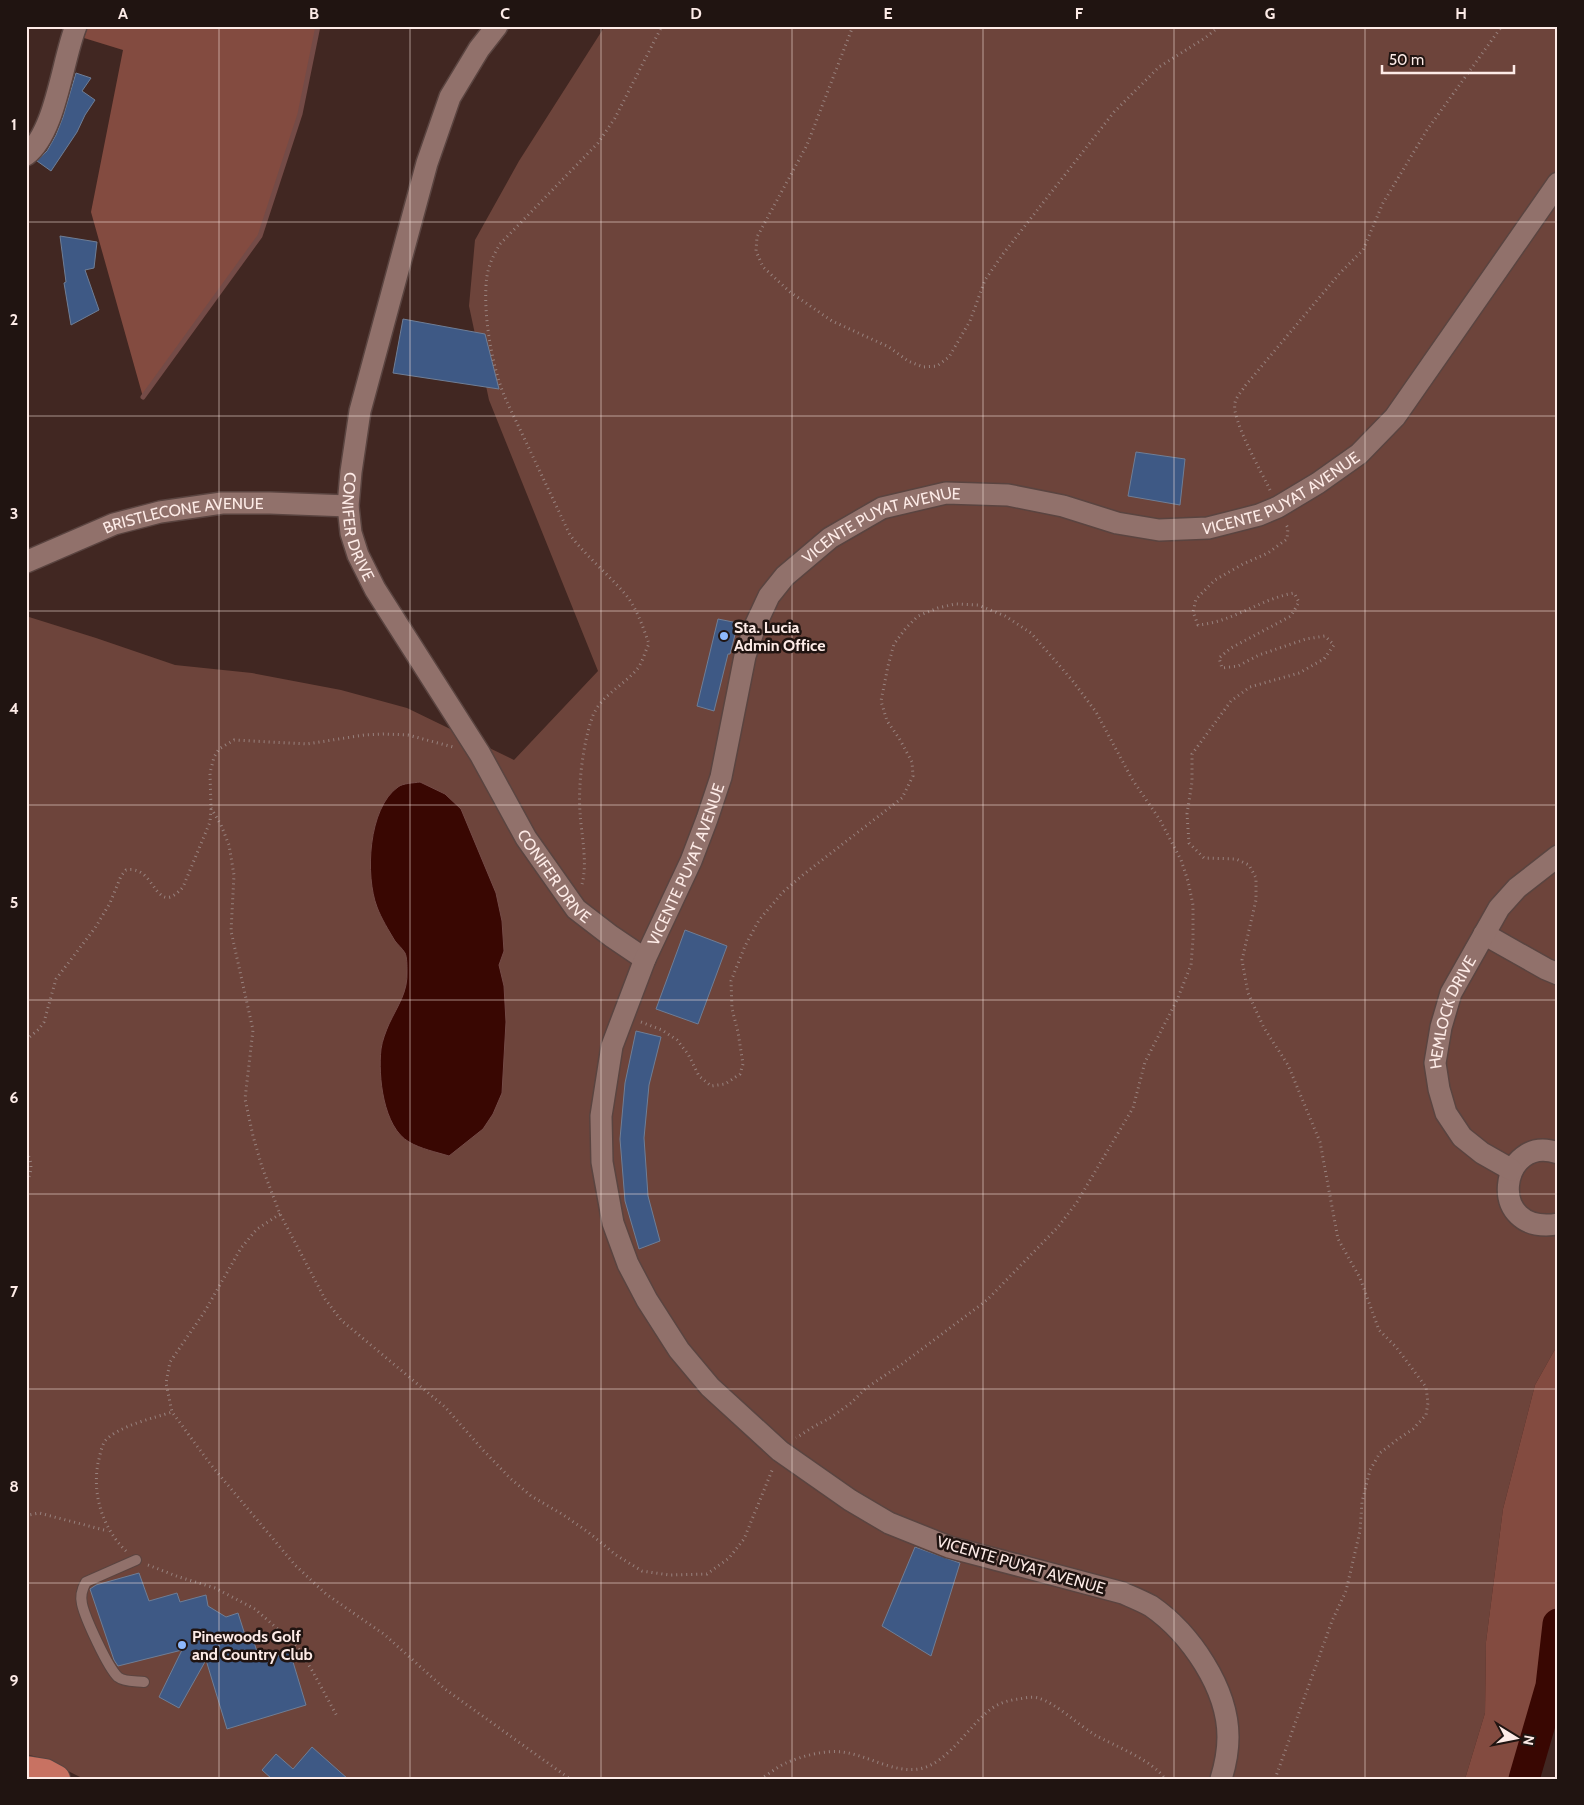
<svg xmlns="http://www.w3.org/2000/svg" width="1584" height="1805" font-family="Cabin,sans-serif">
<rect width="100%" height="100%" fill="#412722"/>
<!-- green -->
<polygon fill="#6d443b" points="605,26 1558,26 1558,1344 1535,1385 1503,1509 1486,1642 1485,1713 1465,1779 84,1779 44,1759 26,1754 26,614 29,617 96,638 175,665 252,673 341,690 407,708 514,760 598,671 489,400 469,306 475,240 519,161"/>
<!-- forest -->
<g fill="#834b40">
<polygon points="88,26 318,26 300,114 260,236 143,397 91,212 123,50 84,38"/>
<polygon points="1558,1344 1558,1624 1551,1686 1524,1779 1465,1779 1485,1713 1486,1642 1503,1509 1535,1385"/>
</g>
<!-- water -->
<path fill="#390702" stroke="#744b47" d="M 420,782 L 445,794 L 461,809 L 496,893 L 502,921 L 504,951 L 499,965 L 504,986 L 506,1022 L 502,1093 L 493,1114 L 483,1129 L 449,1156 C 436,1152 421,1149 409,1142 C 383,1127 378,1076 381,1049 C 382,1041 386,1031 389,1024 C 398,1005 408,992 407,971 C 407,966 407,957 405,953 C 402,948 398,945 395,941 C 389,931 381,918 377,907 C 365,876 368,808 398,787 C 403,783 414,783 420,782 Z"/>
<g fill="none" stroke-linecap="round" stroke-linejoin="round">
<!-- stream -->
<polyline stroke="#744b47" stroke-width="5" points="143,397 260,236 300,114 318,26"/>
<!-- river -->
<polyline stroke="#390702" stroke-width="31" points="1524,1779 1551,1686 1558,1624"/>
</g>
<!-- building -->
<g fill="#3e5985" stroke="#6f7e96">
<polygon points="76,73 91,78 82,91 95,100 85,115 77,132 51,171 37,161 47,151 56,135 63,117"/>
<polygon points="60,236 97,242 94,268 85,270 99,310 71,325 64,283 66,282"/>
<polygon points="403,319 485,334 499,389 393,373"/>
<polygon points="1136,452 1185,459 1180,505 1128,496"/>
<polygon points="718,619 738,623 730,654 728,654 714,711 697,706"/>
<polygon points="685,930 727,946 698,1024 656,1009"/>
<polygon points="636,1031 661,1037 649,1085 644,1138 648,1196 660,1241 639,1249 625,1201 620,1139 625,1083"/>
<polygon points="915,1547 960,1563 931,1656 882,1626"/>
<polygon points="139,1573 149,1601 177,1593 180,1602 206,1595 208,1606 226,1617 238,1613 246,1638 252,1636 260,1661 290,1652 306,1705 227,1729 206,1660 179,1708 159,1697 182,1650 118,1666 114,1660 90,1589 96,1585"/>
<polygon points="312,1747 348,1779 272,1779 262,1770 276,1754 293,1769"/>
</g>
<g fill="none" stroke-linecap="round" stroke-linejoin="round">
<defs>
<path id="lane" d="M 136,1560 L 86,1582 C 82,1589 80,1596 82,1604 C 85,1618 108,1668 118,1677 C 124,1682 137,1681 144,1682"/>
<g id="street">
<path id="s1" d="M 497,26 L 479,49 L 450,97 L 427,163 L 360,411 L 351,472 L 348,506 L 351,533 L 358,555 L 375,589 L 480,754 L 526,838 L 576,909 L 611,936 L 645,959"/>
<path d="M 26,155 C 56,132 62,61 76,26"/>
<path id="s2" d="M 26,562 L 114,524 L 160,512 L 222,503 L 270,503 L 348,506"/>
<polyline points="1484,934 1546,969 1558,974"/>
<path d="M 1558,1153 C 1500,1132 1484,1236 1558,1224"/>
<path id="s3" d="M 1512,1170 L 1482,1153 L 1462,1137 L 1446,1113 L 1439,1089 L 1435,1063 L 1441,1027 L 1451,993 L 1499,908 L 1517,888 L 1558,856"/>
<path id="s4" d="M 1221,1779 C 1225,1766 1228,1751 1228,1737 C 1228,1688 1190,1633 1151,1606 C 1142,1601 1132,1597 1123,1593 L 949,1547 L 889,1523 L 850,1500 L 780,1451 L 710,1387 L 679,1350 L 647,1300 L 628,1264 L 613,1223 L 602,1162 L 601,1116 L 612,1046 L 645,959 L 691,861 L 707,819 L 721,777 L 745,656 L 755,626 L 769,596 L 785,576 L 830,538 L 882,508 L 946,493 L 1008,495 L 1063,506 L 1117,523 L 1159,530 L 1208,528 L 1259,515 L 1278,507 L 1318,483 L 1359,454 L 1395,417 L 1558,183"/>
</g>
<polyline id="primary" points="26,1770 45,1773 56,1779"/>
</defs>
<!-- lane casing -->
<use href="#lane" stroke="#5a4440" stroke-width="12"/>
<!-- street casing -->
<use href="#street" stroke="#5a4440" stroke-width="24"/>
<!-- primary casing -->
<use href="#primary" stroke="#5a4440" stroke-width="30"/>
<!-- path -->
<g stroke="#98827e" stroke-width="3" stroke-dasharray="1 4" stroke-linecap="butt">
<polyline points="853,26 807,145 757,237 756,251 763,267 790,292 832,321 889,347 908,361 923,367 937,366 949,357 970,321 985,280 1003,254 1114,112 1159,67 1205,38 1220,26"/>
<path d="M 1270,490 C 1262,473 1231,419 1235,403 C 1236,397 1242,391 1245,386 L 1340,273 L 1363,250 L 1383,203 L 1427,130 L 1502,26"/>
<polyline points="211,808 221,825 229,845 234,875 231,931 253,1030 245,1099 253,1136 262,1167 280,1214 325,1299 341,1320 445,1407 482,1449 511,1479 531,1496 562,1514 588,1532 616,1555 642,1571 669,1575 707,1574 729,1558 744,1539 773,1468"/>
<path d="M 582,884 C 588,863 581,833 580,812 C 578,785 583,744 592,718 C 600,695 624,686 638,668 C 643,661 645,651 649,644 C 643,627 637,609 626,595 C 608,574 587,557 570,535 L 507,402 C 492,370 482,311 487,276 C 489,264 494,254 500,244 L 598,143 L 615,118 L 662,26"/>
<polyline points="641,1022 662,1030 677,1040 688,1054 699,1076 711,1086 725,1084 740,1074 743,1064 738,1032 732,1009 731,981 745,946 759,920 783,892 804,874 902,798 913,776 912,762 899,738 887,721 881,701 888,666 894,644 906,628 918,616 938,608 955,604 978,605 1005,616 1031,633 1072,680 1096,712 1132,779 1160,820 1181,860 1188,881 1193,905 1193,939 1191,965 1177,1000 1145,1062 1133,1108 1077,1202 1058,1227 987,1300 902,1364 866,1388 851,1403 830,1418 813,1427 796,1438"/>
<path d="M 26,1040 L 39,1029 L 44,1022 L 56,979 L 95,928 L 110,903 L 121,876 L 126,870 C 128,870 131,869 134,870 C 156,873 157,917 183,887 L 210,822 L 211,808 L 210,773 L 214,757 L 219,749 L 234,740 L 307,744 L 364,735 L 384,734 L 408,735 L 453,747"/>
<path d="M 26,1152 C 33,1161 32,1173 26,1183"/>
<polyline points="280,1214 257,1229 241,1248 205,1311 170,1362 166,1383 172,1412 211,1465 295,1565 326,1594 385,1635 445,1689 570,1779"/>
<polyline points="26,1517 29,1515 39,1513 108,1531"/>
<path d="M 126,1551 C 103,1529 92,1495 98,1463 C 100,1456 101,1447 105,1441 C 118,1426 154,1418 172,1412"/>
<polyline points="26,1554 26,1563"/>
<polyline points="148,1565 179,1577 215,1588 255,1609 297,1646 313,1672 338,1718"/>
<path d="M 760,1779 C 769,1774 777,1767 786,1763 C 802,1756 824,1750 842,1752 C 868,1755 892,1773 919,1769 C 948,1764 969,1725 991,1709 C 999,1703 1009,1700 1019,1699 C 1025,1698 1032,1696 1038,1698 C 1056,1703 1077,1724 1095,1735 C 1113,1745 1154,1761 1165,1779"/>
<path d="M 1275,1779 L 1332,1621 L 1346,1591 L 1360,1531 L 1362,1502 L 1370,1470 L 1380,1453 L 1398,1439 L 1413,1429 L 1426,1415 L 1428,1403 L 1426,1387 L 1396,1347 L 1379,1330 L 1360,1278 L 1338,1239 L 1320,1142 L 1288,1065 L 1264,1028 L 1248,993 L 1242,960 L 1256,900 L 1256,878 L 1249,865 L 1236,859 L 1204,858 L 1189,843 L 1187,814 L 1192,782 L 1192,754 L 1231,701 L 1250,687 L 1299,673 L 1324,659 L 1334,645 L 1325,636 L 1306,639 L 1259,655 L 1238,666 L 1222,668 L 1219,658 L 1231,648 L 1291,616 L 1299,602 L 1294,593 C 1260,599 1233,622 1198,625 L 1193,612 L 1196,599 L 1215,580 L 1243,564 L 1268,553 L 1287,539 L 1288,528 L 1285,523"/>
</g>
<!-- lane -->
<use href="#lane" stroke="#91716b" stroke-width="10"/>
<!-- street -->
<use href="#street" stroke="#91716b" stroke-width="21"/>
<!-- primary -->
<use href="#primary" stroke="#c87262" stroke-width="28"/>
</g>
<!-- grid -->
<path fill="none" stroke="#fdebe7" stroke-width="1" stroke-opacity="0.55" d="M 219,26 L 219,1779M 410,26 L 410,1779M 601,26 L 601,1779M 792,26 L 792,1779M 983,26 L 983,1779M 1174,26 L 1174,1779M 1365,26 L 1365,1779M 26,222 L 1558,222M 26,416 L 1558,416M 26,611 L 1558,611M 26,805 L 1558,805M 26,1000 L 1558,1000M 26,1194 L 1558,1194M 26,1389 L 1558,1389M 26,1583 L 1558,1583"/>
<!-- markers -->
<g fill="#8eb9fd" stroke="#201411" stroke-width="2">
<circle cx="724" cy="636" r="5"/>
<circle cx="182" cy="1645" r="5"/>
</g>
<g text-anchor="middle" dominant-baseline="central" stroke-width="5" stroke-linejoin="round" paint-order="stroke">
<!-- street labels -->
<g font-size="16" fill="#fdebe7" stroke="#201411">
<text stroke="none"><textPath href="#s4" startOffset="2108">VICENTE PUYAT AVENUE</textPath></text>
<text stroke="none"><textPath href="#s2" startOffset="166">BRISTLECONE AVENUE</textPath></text>
<text stroke="none"><textPath href="#s1" startOffset="530">CONIFER DRIVE</textPath></text>
<text stroke="none"><textPath href="#s4" startOffset="1688">VICENTE PUYAT AVENUE</textPath></text>
<text stroke="none"><textPath href="#s4" startOffset="1268">VICENTE PUYAT AVENUE</textPath></text>
<text stroke="none"><textPath href="#s1" startOffset="935">CONIFER DRIVE</textPath></text>
<text stroke="none"><textPath href="#s3" startOffset="194">HEMLOCK DRIVE</textPath></text>
<text transform="translate(1021 1565) rotate(16)">VICENTE PUYAT AVENUE</text>
</g>
<!-- poi labels -->
<g font-size="16" font-weight="bold" fill="#fdebe7" stroke="#201411" text-anchor="start">
<text x="734" y="627">Sta. Lucia<tspan x="734" dy="18">Admin Office</tspan></text>
<text x="192" y="1636">Pinewoods Golf<tspan x="192" dy="18">and Country Club</tspan></text>
</g>
</g>
<!-- border -->
<rect width="1584" height="1805" fill="none" stroke="#201411" stroke-width="55"/>
<!-- north arrow -->
<g transform="translate(1516 1738) rotate(100)" stroke="#201411" stroke-width="4" paint-order="stroke">
<path d="M0-4L9 19L0 12L-9 19Z" fill="#fdebe7"/>
<text y="-8" font-size="14" font-weight="bold" text-anchor="middle" fill="#fdebe7">N</text>
</g>
<!-- scale -->
<path d="M1382 65v8h132v-8" fill="none" stroke="#fdebe7" stroke-width="2.5"/>
<text x="1389" y="65" font-size="15" fill="#fdebe7" stroke="#201411" stroke-width="4" paint-order="stroke">50 m</text>
<rect x="28" y="28" width="1528" height="1750" fill="none" stroke="#fdebe7" stroke-width="2"/>
<g font-size="16" text-anchor="middle" font-weight="bold" fill="#fdebe7">
<text x="123" y="19">A</text>
<text x="314" y="19">B</text>
<text x="505" y="19">C</text>
<text x="696" y="19">D</text>
<text x="888" y="19">E</text>
<text x="1079" y="19">F</text>
<text x="1270" y="19">G</text>
<text x="1461" y="19">H</text>
<text x="14" y="130">1</text>
<text x="14" y="325">2</text>
<text x="14" y="519">3</text>
<text x="14" y="714">4</text>
<text x="14" y="908">5</text>
<text x="14" y="1103">6</text>
<text x="14" y="1297">7</text>
<text x="14" y="1492">8</text>
<text x="14" y="1686">9</text>
</g>
</svg>
